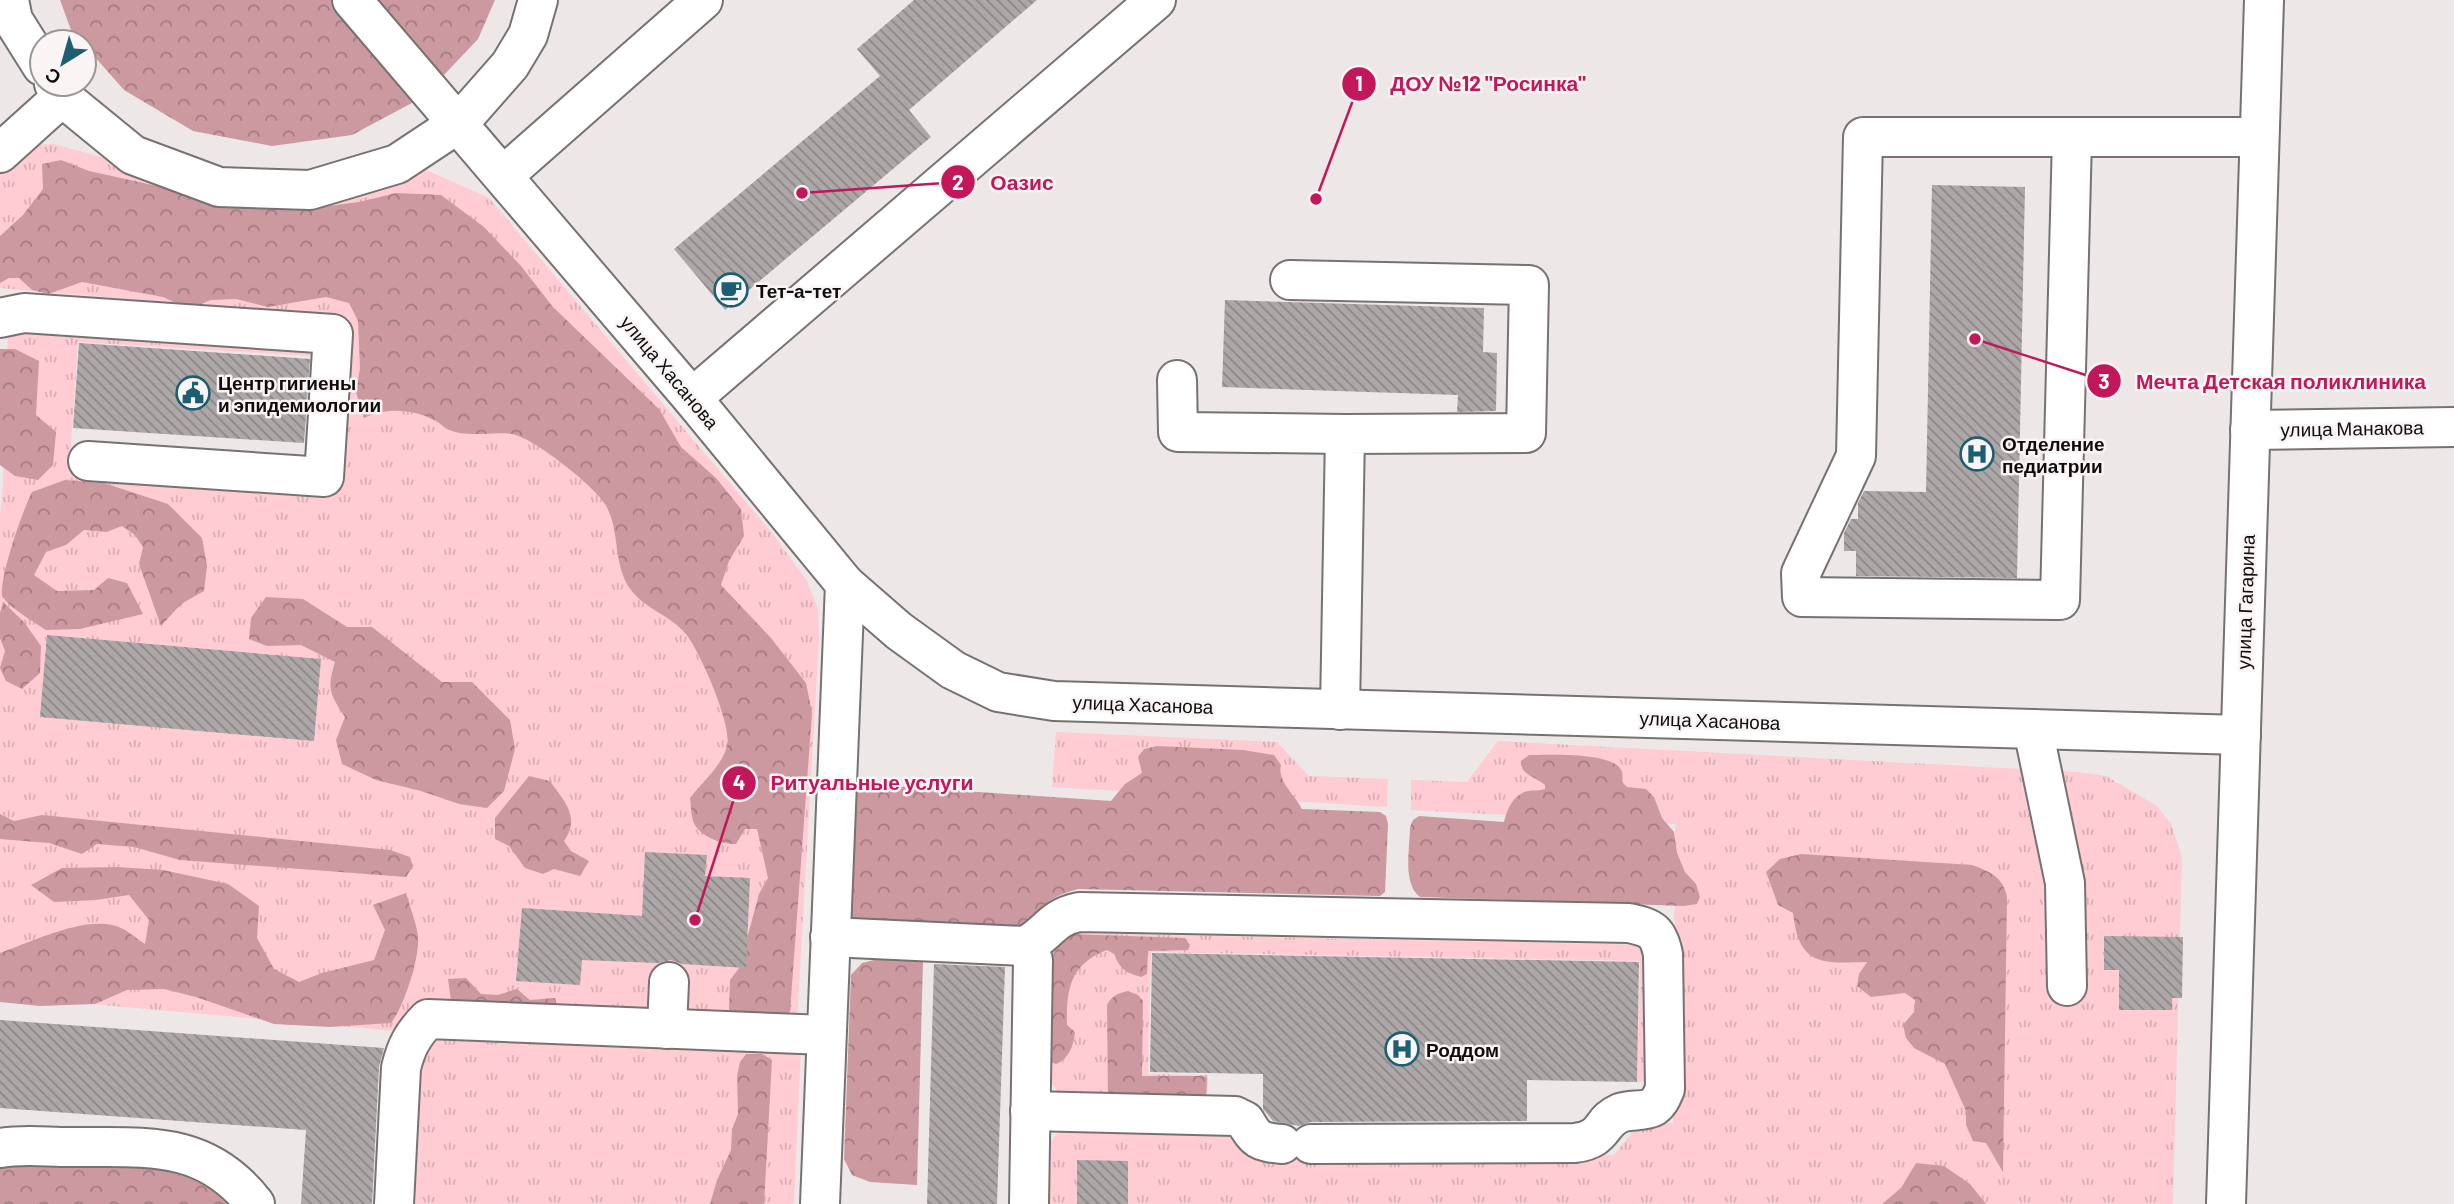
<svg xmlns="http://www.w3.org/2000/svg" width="2454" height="1204" font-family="Barlow,sans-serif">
<defs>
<pattern id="grass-tufts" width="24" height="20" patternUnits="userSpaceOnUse" patternTransform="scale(1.75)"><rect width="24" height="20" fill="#feccd2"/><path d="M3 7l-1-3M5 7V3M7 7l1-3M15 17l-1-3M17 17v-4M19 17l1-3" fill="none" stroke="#d8aeb3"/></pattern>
<pattern id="forest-crowns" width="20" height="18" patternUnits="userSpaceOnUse" patternTransform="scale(1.75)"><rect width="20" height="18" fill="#cc99a0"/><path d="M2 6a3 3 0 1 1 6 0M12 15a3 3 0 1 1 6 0" fill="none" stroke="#a47b81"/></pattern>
<pattern id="building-back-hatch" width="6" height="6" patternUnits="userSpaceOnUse" patternTransform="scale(1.75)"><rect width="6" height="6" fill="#ada7a8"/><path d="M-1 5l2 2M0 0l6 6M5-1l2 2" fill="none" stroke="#8b8687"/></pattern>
</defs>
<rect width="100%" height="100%" fill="#ede7e7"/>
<!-- grass -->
<g fill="url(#grass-tufts)">
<polygon points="54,144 144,169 362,187 426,170 489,198 772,533 807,581 818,609 819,638 797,1022 424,1000 396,1031 0,996 0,517 3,484 8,329 323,346 314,461 304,461 312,356 78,342 69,473 335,494 349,318 0,288 0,159 33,145"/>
<polygon points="1056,732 1277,742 1309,776 1388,779 1387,807 1052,787"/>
<polygon points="1498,741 2078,772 2106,776 2157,806 2171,824 2182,857 2173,1204 1045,1204 1046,1148 1057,1134 1079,1126 1233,1128 1254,1155 1614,1155 1640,1123 1673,1123 1675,824 1411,810 1411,780 1467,782"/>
<polygon points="1068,933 1650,945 1648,1079 1637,1083 1640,961 1151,952 1148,1074 1208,1075 1207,1108 1060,1096 1048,1077 1049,959 1055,945"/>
<polygon points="442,1032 801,1047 794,1204 406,1204 419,1057"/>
</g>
<!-- forest -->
<g fill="url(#forest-crowns)">
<polygon points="60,0 495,0 478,39 423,97 352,135 272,146 193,131 124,90 71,30"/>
<path d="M 61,160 L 89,171 L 198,195 L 305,209 L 359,202 L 396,193 L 441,195 L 484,227 L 521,266 L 553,307 L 659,409 L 681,447 L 716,478 L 741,509 L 744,536 L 729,561 L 721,585 L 771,638 L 806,683 L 812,713 L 790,1012 L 775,1017 L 739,1017 L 729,1010 L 730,980 L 739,968 L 759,894 L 768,878 L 757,829 L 745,829 L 736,844 C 721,844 699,837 693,821 C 691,814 691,805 690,798 C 702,782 722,766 727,746 C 733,726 699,649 685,633 C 671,616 644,608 631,590 C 612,565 621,530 605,504 C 593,485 534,438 512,434 C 492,431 469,438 449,430 C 444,428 440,423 436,421 C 413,409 387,407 364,418 L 356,392 L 360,368 L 358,321 L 349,303 L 326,297 L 268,307 L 236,299 L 211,300 L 199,305 L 178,304 L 163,297 L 82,282 L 48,294 L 32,290 L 19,278 L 9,278 L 0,283 L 0,236 L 23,215 L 43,189 L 42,164 Z"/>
<polygon points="0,349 15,349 39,361 36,415 56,432 53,465 38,480 15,476 0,465"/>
<path d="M 65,480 L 104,483 L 168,504 L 202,538 L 207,566 L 204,591 L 181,604 L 161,626 L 139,564 L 143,547 L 135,535 L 122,526 L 107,532 L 84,530 L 66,545 L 46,552 L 34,575 L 57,591 L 94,590 L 108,578 L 127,583 L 143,614 L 80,629 L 46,630 C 34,622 10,608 2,596 C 0,575 22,512 32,492 Z"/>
<path d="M 266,597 L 303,599 L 347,627 L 372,627 L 442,682 L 472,682 L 510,720 L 515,749 L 504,791 L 487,808 L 459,804 L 421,791 L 376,780 L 342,764 L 336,740 L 345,717 C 329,693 327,689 335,662 L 301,645 L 267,646 L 249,639 L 251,618 Z"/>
<polygon points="3,602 24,622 41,646 40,673 22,689 6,681 0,668 5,651 0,638 0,613"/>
<path d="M 1157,746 L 1243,750 L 1274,755 L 1281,765 C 1277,781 1294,794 1302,809 L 1380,812 L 1386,816 L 1388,824 L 1385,892 L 1380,896 L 1078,889 C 1047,898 1040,906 1023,932 L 848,925 L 853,790 L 863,784 L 1111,801 L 1125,784 L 1142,773 L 1138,757 L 1144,749 Z"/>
<path d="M 1529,755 C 1546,755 1616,751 1622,772 C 1623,776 1622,780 1623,783 L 1627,787 L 1646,789 L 1654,797 L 1662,818 L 1674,832 L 1677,853 L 1685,872 L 1696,884 L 1700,897 L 1697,904 L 1684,906 L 1420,897 C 1402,883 1410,849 1410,827 L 1413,820 L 1419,816 L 1504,822 C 1507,809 1514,794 1528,791 C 1534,790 1539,791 1545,789 L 1545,785 C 1536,777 1520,775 1521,761 Z"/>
<path d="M 529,776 L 550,781 C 564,801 581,817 564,841 L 571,851 L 589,861 L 580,876 L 554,869 L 543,874 L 525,868 L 509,846 L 495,839 L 495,818 Z"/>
<polygon points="0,814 14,821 42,815 390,850 410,857 413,866 406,877 180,860 134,847 97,844 82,854 49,843 0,839"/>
<path d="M 1801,854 L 1972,865 C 1991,872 2003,877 2007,897 L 2003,1172 L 1986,1143 L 1973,1141 L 1966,1125 L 1966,1111 L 1945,1064 L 1914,1048 L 1906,1038 L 1903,1025 L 1914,1012 L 1915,1000 L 1905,993 L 1871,997 L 1857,986 L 1859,974 L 1867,962 C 1822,963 1799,967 1793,913 L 1778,905 L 1766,872 L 1780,859 Z"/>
<path d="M 117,867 L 163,870 L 228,884 L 259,906 L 257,938 L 274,969 L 299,982 L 322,973 L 374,960 L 385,930 L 373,905 L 406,893 C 410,907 416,922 418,936 C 420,957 404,1007 391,1023 L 330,1027 L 274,1024 L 196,997 L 164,989 L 127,990 L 95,1004 L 40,1006 L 0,1002 L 0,953 C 31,942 80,918 112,925 C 125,927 135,938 145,944 L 149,920 L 129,895 L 96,900 L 54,902 L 31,885 L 62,868 Z"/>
<path d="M 1069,934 L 1185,938 L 1190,945 L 1188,950 L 1148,951 L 1147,974 L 1141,977 C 1125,972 1121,970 1114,954 L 1107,950 C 1070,964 1066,990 1067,1025 L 1075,1032 C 1074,1045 1069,1059 1056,1064 L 1051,1062 L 1051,963 L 1056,948 Z"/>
<polygon points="878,959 923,961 917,1185 870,1182 852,1175 844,1159 851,975 862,963"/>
<polygon points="466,978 481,994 498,995 517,989 530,1000 555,998 560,1016 452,1008 448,979"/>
<path d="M 1128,991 L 1138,995 L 1143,1001 L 1142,1076 L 1203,1076 L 1207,1078 L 1206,1104 L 1108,1097 L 1107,1005 C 1112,995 1119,993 1128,991 Z"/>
<polygon points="746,1054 762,1054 772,1060 764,1204 710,1204 717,1180 731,1150 732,1129 738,1114 737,1076 740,1062"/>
<polygon points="5,1159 188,1168 235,1204 0,1204 0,1163"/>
<polygon points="1916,1163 1944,1166 1970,1184 1986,1204 1882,1204 1901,1188"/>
</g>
<!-- building -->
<g fill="url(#building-back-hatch)">
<polygon points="914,0 1037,0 909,110 931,137 725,310 674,249 880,76 857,49"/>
<polygon points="1932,185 2025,187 2017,578 1856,576 1856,551 1844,551 1844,533 1851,519 1858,519 1858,503 1864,491 1926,492"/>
<polygon points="1225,300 1484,308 1483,352 1497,353 1496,411 1457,412 1458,395 1222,387"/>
<polygon points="79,343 310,359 304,443 73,428"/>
<polygon points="47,635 321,659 314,741 40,717"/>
<polygon points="645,852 707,855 705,876 750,878 746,968 682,964 671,960 658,963 582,960 580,985 516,981 522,908 642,916"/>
<polygon points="2104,936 2183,937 2182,998 2172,998 2172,1010 2119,1010 2119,970 2104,970"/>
<polygon points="1152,953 1639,962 1637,1082 1527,1080 1527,1121 1311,1122 1299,1126 1273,1121 1263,1109 1263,1074 1150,1072"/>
<polygon points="934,964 1005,967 997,1204 927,1204"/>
<polygon points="0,1020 384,1048 379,1067 372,1204 301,1204 306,1130 0,1108"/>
<polygon points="1077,1160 1128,1161 1128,1204 1077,1204"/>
</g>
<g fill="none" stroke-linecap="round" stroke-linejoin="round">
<defs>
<g id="minor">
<polyline points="9,0 13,20 42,66"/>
<polyline points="352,0 692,398 845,584 899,631 953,670 998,692 1054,701 2241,735"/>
<polyline points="54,84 62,97 133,155 219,187 310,190 397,164 459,123 510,65 528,35 538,0"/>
<polyline points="2072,138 2060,600 1802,597 1801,573 1856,456 1863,137 2259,137"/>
<polyline points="0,153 62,97"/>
<polyline points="504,175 703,0"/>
<polyline points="1290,280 1529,285 1526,433 1345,434 1340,710"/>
<polyline points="0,318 24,313 333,334 324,477 88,461"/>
<polyline points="1177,380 1178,432 1345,434"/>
<polyline points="692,398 1156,0"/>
<polyline points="2250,430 2454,427"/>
<polyline points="2033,729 2065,883 2067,986"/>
<polyline points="830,937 1025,946"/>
<polyline points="667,1029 669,982"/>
<path d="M 1030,1111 L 1235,1116 L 1245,1121 C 1256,1140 1259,1142 1282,1144"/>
<path d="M 0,1148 C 21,1144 47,1147 69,1147 C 143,1148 204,1138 255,1204"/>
<path d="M 394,1204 L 401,1068 C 406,1047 413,1034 428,1019 L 826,1035"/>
<polyline points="820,1204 845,584"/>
<path d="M 1029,1204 L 1033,960 L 1025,946 C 1049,934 1050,918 1079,912 L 1629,923 C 1652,928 1658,931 1663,954 L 1665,1089 C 1662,1096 1660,1102 1653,1107 C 1644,1112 1630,1109 1620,1113 C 1599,1122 1606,1139 1575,1143 L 1311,1144"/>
<polyline points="2226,1204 2264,0"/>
</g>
</defs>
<!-- minor casing -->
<use href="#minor" stroke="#777272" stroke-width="42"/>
<!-- minor -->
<use href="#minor" stroke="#fff" stroke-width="38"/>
</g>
<!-- icons -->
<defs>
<symbol id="cafe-ring" viewBox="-11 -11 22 22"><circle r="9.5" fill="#faf4f4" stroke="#1c5f72" stroke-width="1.5"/><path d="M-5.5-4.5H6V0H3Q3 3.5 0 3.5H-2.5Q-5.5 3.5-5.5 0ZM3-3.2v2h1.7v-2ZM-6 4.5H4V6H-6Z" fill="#1c5f72"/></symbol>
<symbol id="civic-ring" viewBox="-11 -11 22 22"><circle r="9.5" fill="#faf4f4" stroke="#1c5f72" stroke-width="1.5"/><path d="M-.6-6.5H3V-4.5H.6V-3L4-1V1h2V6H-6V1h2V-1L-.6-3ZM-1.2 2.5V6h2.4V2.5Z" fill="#1c5f72"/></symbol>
<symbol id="hospital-ring" viewBox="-11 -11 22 22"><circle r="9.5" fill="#faf4f4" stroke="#1c5f72" stroke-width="1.5"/><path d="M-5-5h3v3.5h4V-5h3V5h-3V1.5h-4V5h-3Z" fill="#1c5f72"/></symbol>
</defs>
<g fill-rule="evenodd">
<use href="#cafe-ring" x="712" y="271" width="38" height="38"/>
<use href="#civic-ring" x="174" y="374" width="38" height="38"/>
<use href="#hospital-ring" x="1958" y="435" width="38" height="38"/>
<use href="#hospital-ring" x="1383" y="1030" width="38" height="38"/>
</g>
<g text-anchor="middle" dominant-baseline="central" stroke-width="5" stroke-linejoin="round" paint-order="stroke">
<!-- poi labels -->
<g font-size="19" font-weight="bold" fill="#0e0c0c" stroke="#faf4f4" text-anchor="start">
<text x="756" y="290">Тет-а-тет</text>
<text x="218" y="382">Центр гигиены<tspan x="218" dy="22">и эпидемиологии</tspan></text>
<text x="2002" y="443">Отделение<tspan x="2002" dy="22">педиатрии</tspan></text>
<text x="1426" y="1049">Роддом</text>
</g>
<!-- street labels -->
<g font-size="19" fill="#0e0c0c" stroke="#faf4f4">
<text transform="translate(670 372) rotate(50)">улица Хасанова</text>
<text transform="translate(2352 428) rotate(-1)">улица Манакова</text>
<text transform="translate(2245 602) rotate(-88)">улица Гагарина</text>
<text transform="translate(1143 704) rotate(2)">улица Хасанова</text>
<text transform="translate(1710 720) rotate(2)">улица Хасанова</text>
</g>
</g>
<!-- callouts -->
<path fill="none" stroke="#c2185b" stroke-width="2.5" d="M1316 199L1359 84M802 193L958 182M1975 339L2104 381M695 920L739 783"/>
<g fill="#c2185b" stroke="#faf4f4" stroke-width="2.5">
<circle cx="1316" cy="199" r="7"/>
<circle cx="802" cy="193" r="7"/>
<circle cx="1975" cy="339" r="7"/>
<circle cx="695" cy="920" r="7"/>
<circle cx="1359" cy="84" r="18"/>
<circle cx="958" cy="182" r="18"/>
<circle cx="2104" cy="381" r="18"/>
<circle cx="739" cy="783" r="18"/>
</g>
<g font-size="21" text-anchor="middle" font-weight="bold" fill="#fff">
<text x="1359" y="91">1</text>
<text x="958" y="190">2</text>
<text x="2104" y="389">3</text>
<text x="739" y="790">4</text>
</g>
<g font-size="21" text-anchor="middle" font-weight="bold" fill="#c2185b" stroke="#faf4f4" stroke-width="5" stroke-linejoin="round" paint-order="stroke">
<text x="1488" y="91">ДОУ №12 "Росинка"</text>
<text x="1022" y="190">Оазис</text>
<text x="2281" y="389">Мечта Детская поликлиника</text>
<text x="872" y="790">Ритуальные услуги</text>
</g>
<!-- north arrow -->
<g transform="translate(63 63) rotate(217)"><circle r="33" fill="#faf4f4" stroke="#9c9797" stroke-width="2"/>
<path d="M0-5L12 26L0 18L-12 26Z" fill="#1c5f72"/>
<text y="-10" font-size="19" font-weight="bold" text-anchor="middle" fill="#0e0c0c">С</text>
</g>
</svg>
